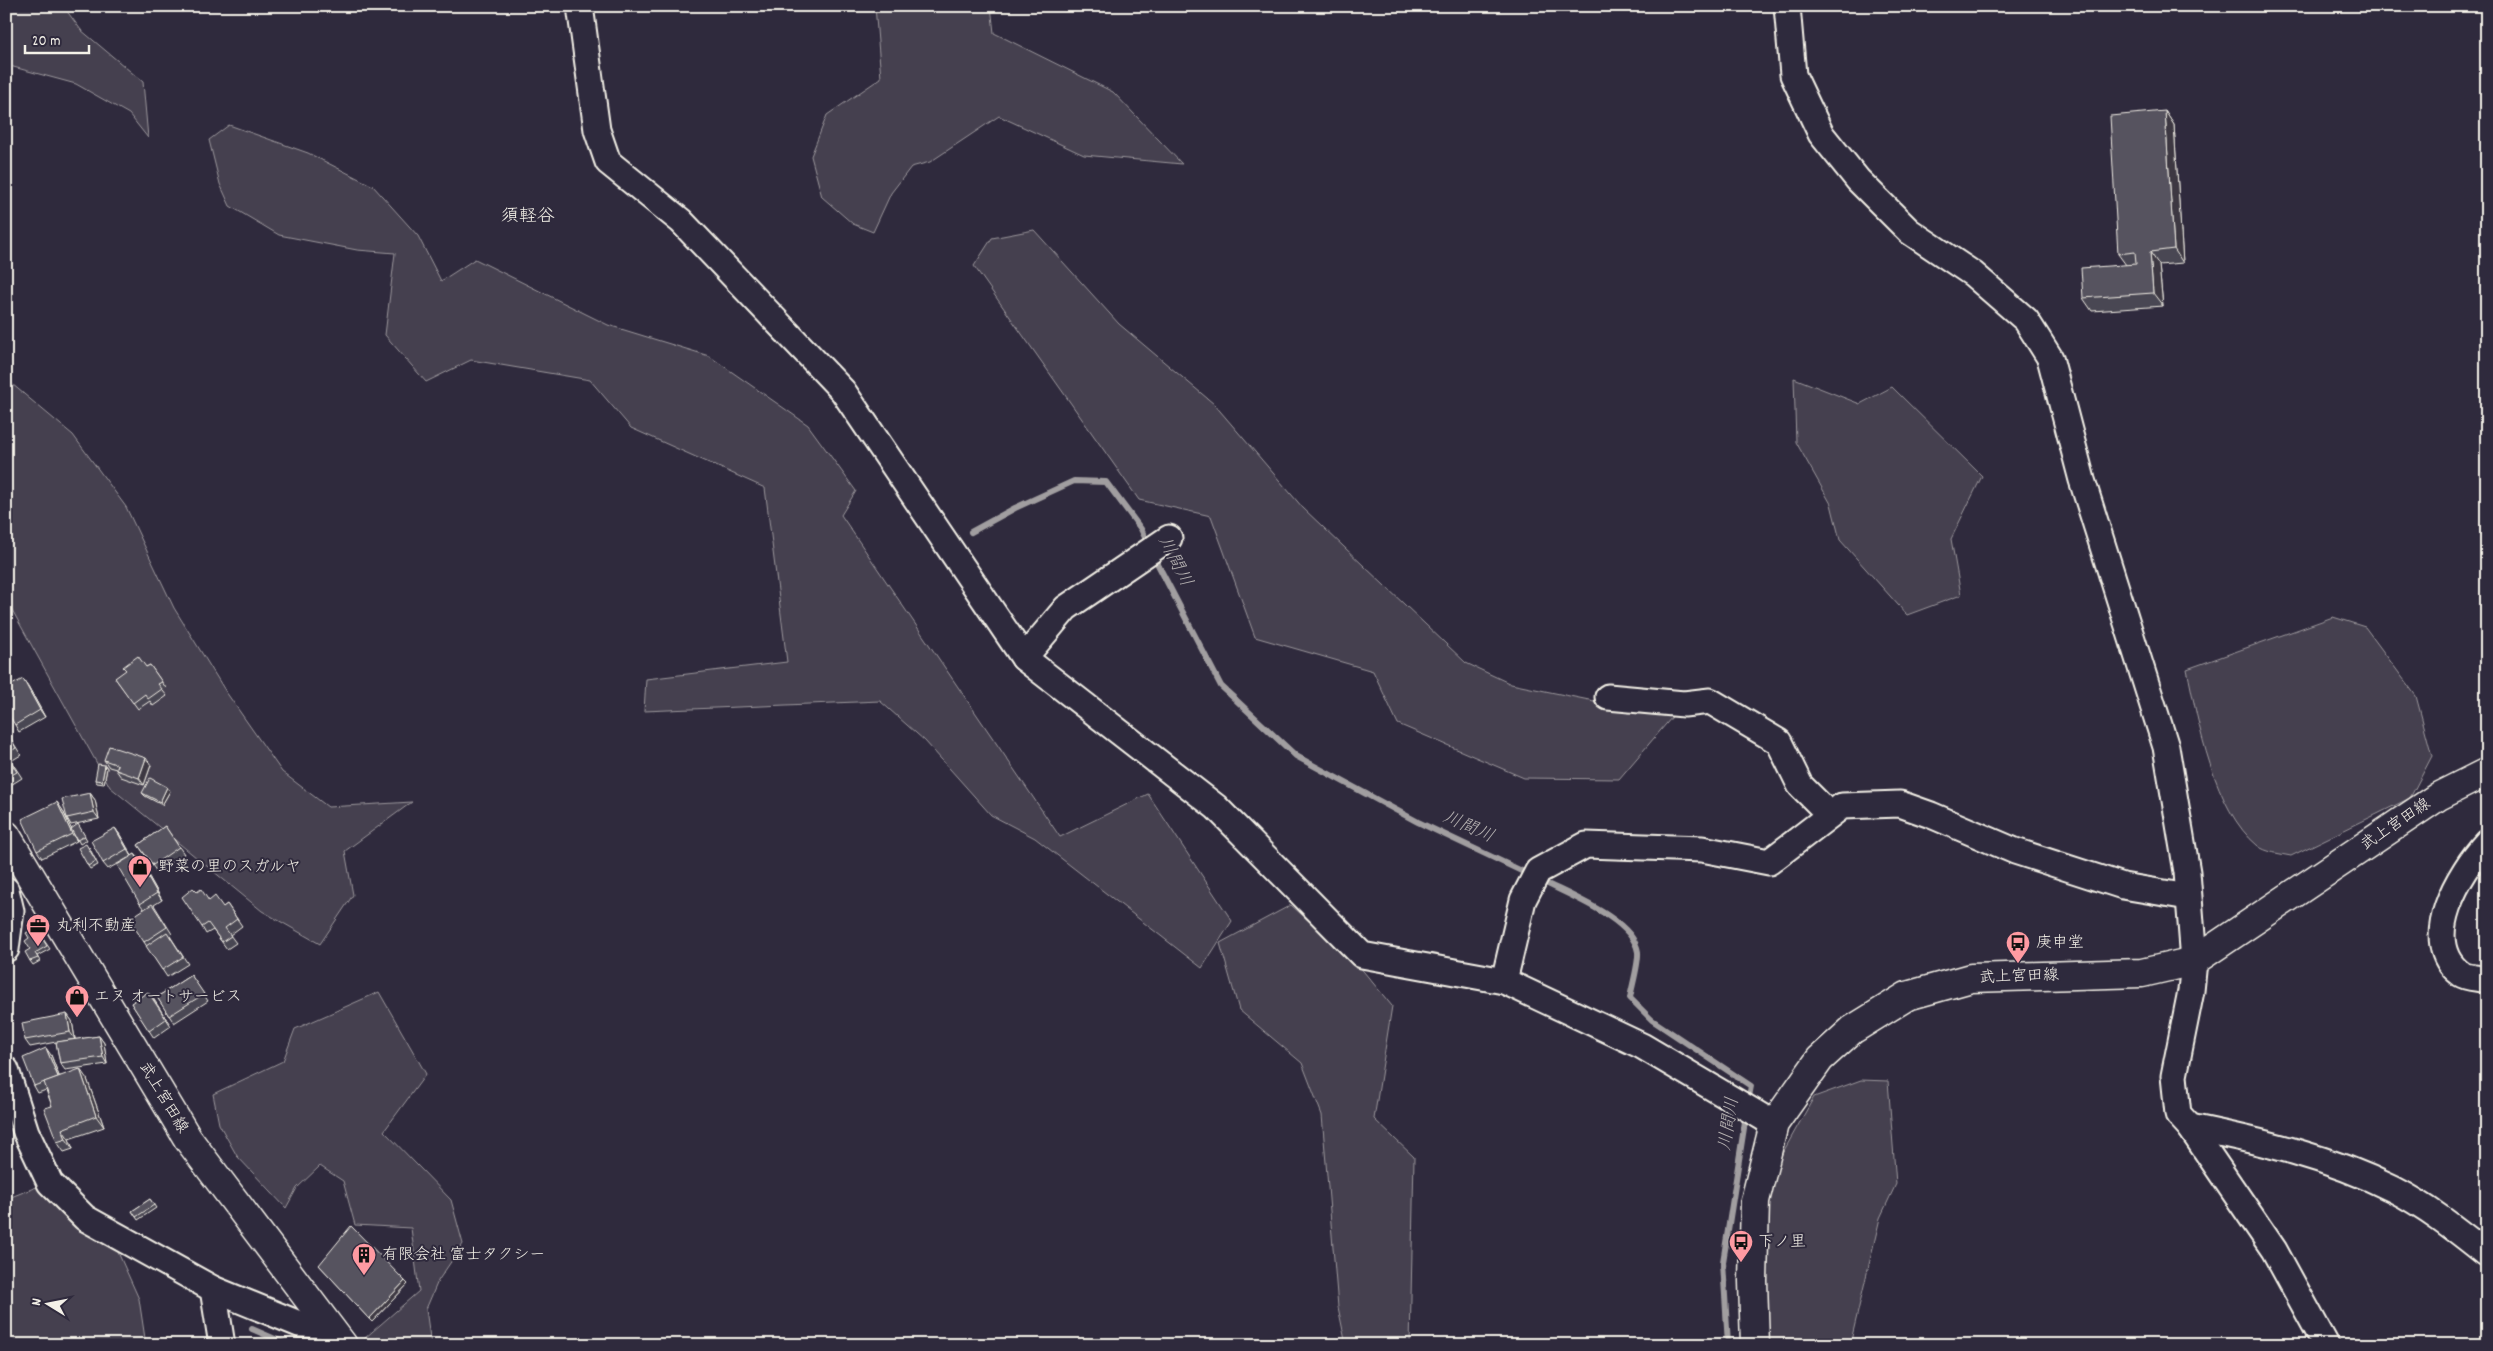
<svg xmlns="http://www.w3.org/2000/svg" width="2493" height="1351" font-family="Dekko,'Klee One',sans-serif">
<rect width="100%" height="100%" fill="#2f2a3d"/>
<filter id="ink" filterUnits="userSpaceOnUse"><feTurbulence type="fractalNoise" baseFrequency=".02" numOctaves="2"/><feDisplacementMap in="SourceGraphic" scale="10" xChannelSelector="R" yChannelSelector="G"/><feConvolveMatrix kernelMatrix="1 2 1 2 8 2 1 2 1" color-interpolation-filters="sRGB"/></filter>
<g filter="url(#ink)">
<!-- green -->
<g fill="#454050" stroke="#9c989c">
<polygon points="6,6 63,6 81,30 143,82 148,138 129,114 76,84 6,65"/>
<polygon points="875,6 991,6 994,33 1113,92 1182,164 1084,155 999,116 930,162 911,167 891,193 873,232 853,224 822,197 811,156 827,115 881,78"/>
<polygon points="229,125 308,153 373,186 418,236 441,281 475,259 608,325 709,356 808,425 856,491 841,515 1060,837 1148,794 1232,921 1202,968 1035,838 991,815 925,741 880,701 644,711 646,679 787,662 765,488 631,428 590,380 471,360 426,382 385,335 395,253 357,250 279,235 230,206 220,184 209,140"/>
<polygon points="1034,230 1119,324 1214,404 1303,508 1466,663 1511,684 1672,717 1619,779 1524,778 1398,724 1373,671 1255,637 1211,516 1139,500 974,266 992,238"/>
<polygon points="1794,378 1860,404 1892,387 1982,476 1951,539 1961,595 1907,615 1840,540 1831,504 1796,442"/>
<polygon points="6,379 73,435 126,507 174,608 226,692 282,772 328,807 412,802 345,851 353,895 320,944 262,911 110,787 6,599"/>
<path d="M 2333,617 L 2365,627 L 2416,696 L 2432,756 L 2410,798 L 2291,856 C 2281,854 2265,852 2258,846 C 2214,810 2198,723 2187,669 Z"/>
<polygon points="1291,905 1359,966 1392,1006 1374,1119 1414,1157 1410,1345 1346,1345 1338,1307 1322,1115 1302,1063 1239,1010 1220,943"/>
<polygon points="379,992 426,1074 384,1131 451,1200 463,1244 438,1281 426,1309 431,1345 357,1345 419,1291 411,1228 355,1225 343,1181 320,1166 297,1188 286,1208 237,1156 219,1124 213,1094 283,1061 295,1029"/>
<polygon points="1861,1080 1888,1081 1896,1184 1880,1218 1850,1345 1752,1345 1773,1170 1814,1097"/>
<polygon points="39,1186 104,1221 139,1299 146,1345 6,1345 6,1199"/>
</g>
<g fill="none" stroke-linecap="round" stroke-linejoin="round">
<!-- stream -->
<g stroke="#a19ea0" stroke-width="6">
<polyline points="971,532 1015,508 1074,481 1106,482 1141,529 1149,546"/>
<polyline points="1153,555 1221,686 1296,756 1418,822 1530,875"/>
<path d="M 1538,879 C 1565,894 1633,918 1638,952 C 1639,963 1632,986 1630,998 L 1652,1020 L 1751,1086 L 1748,1102"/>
<polyline points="252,1329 289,1345"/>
<polyline points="1728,1345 1723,1262 1746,1115"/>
</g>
<defs>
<g id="street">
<polyline points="580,6 597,130 608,162 681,221 843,391 1024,658 1216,807 1362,955 1504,981 1642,1046 1774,1124"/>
<polyline points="1787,6 1793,75 1821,134 1858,180 1909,231 1973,274 2026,320 2050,358 2082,480 2166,747 2187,872 2194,961 2191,991 2174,1076 2178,1114 2190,1127 2274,1250 2326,1345"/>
<polyline points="1024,658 1066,608 1169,538"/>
<polyline points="1608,697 1684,704 1710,701 1779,742 1800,785 1829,814"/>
<path d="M 2487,842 C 2460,871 2417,942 2461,974 C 2467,978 2479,978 2487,980"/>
<polyline points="6,890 11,911 6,949"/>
<polyline points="1504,981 1523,900 1538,871 1586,845 1702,849 1769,862 1842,806 1900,804 1931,815 2015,851 2123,886 2188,897"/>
<polyline points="6,1070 26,1132 50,1183 85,1218 213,1289 299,1324 328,1325"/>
<path d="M 2190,1127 C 2260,1141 2329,1157 2393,1189 C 2427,1206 2458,1231 2487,1254"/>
<polyline points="213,1289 222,1345"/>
</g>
<g id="secondary">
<polyline points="6,835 188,1139 343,1345"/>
<polyline points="1755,1345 1753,1281 1755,1201 1774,1124 1820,1059 1852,1030 1907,996 1971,978 2142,973 2194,961 2439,796 2487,772"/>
</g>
</defs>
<!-- street casing -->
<use href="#street" stroke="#f4f1e8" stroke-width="29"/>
<!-- secondary casing -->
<use href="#secondary" stroke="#f4f1e8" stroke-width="31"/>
<!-- street -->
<use href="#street" stroke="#2f2a3d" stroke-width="25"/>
<!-- secondary -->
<use href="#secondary" stroke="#2f2a3d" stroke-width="28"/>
</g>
<!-- wall -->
<g fill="#4a4752" stroke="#f4f1e8">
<polygon points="2165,111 2174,125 2183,263 2159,265 2163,306 2092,311 2083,298 2126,265 2118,254"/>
<polygon points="150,665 166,688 163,691 167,696 153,706 150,701 138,709 115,678 146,667"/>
<polygon points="23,679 28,686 45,717 19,732 15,725"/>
<polygon points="11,739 21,755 11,761 22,778 6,788 6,742"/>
<polygon points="104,760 151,765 144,785 121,777 116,770 116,769 109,767"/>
<polygon points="105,765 107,768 104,784 97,783 95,780"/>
<polygon points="170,791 162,805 145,796 142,793"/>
<polygon points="90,793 95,800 99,819 71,825 67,818"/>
<polygon points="62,809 71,829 80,828 87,840 80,844 72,829 77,841 42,858 37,851"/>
<polygon points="165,826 184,854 157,872 138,845"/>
<polygon points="115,828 120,835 132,856 135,854 140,861 162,900 154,905 172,934 170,936 188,964 167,977 144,942 144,909 140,904 128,858 108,869 103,863"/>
<polygon points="89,847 98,865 90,869 88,866"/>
<polygon points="197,892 209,901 223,907 227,904 242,926 230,935 236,943 227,949 213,930 206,934 202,927"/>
<polygon points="35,927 50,949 37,956 40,961 33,965 30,961 30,949"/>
<polygon points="191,975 208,1001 174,1023 157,997"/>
<polygon points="153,998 171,1026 154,1038 131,1003"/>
<polygon points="67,1014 72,1021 75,1039 59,1042 99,1036 104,1043 107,1064 65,1070 60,1063 56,1042 30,1047 25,1040"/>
<polygon points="51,1055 59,1076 87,1079 104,1127 69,1139 73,1149 64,1152 57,1142 52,1106 46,1090 38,1093 34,1086"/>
<polygon points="150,1199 156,1208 138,1220 132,1211"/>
<polygon points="319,1265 408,1284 372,1322"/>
</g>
<!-- shaded-wall -->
<g fill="#3c3942" stroke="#f4f1e8">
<polygon points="2165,111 2174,125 2183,263 2174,249"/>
<polygon points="2150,252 2159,265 2163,306 2153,293"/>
<polygon points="23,679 28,686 45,717 40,710"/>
<polygon points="146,758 151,765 144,785 139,778"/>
<polygon points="105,765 107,768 104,784 102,781"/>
<polygon points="167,787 170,791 162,805 160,802"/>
<polygon points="90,793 95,800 99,819 94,812"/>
<polygon points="57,802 62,809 77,841 72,834"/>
<polygon points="115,828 120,835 132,856 127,849"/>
<polygon points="135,854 140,861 162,900 157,893"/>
<polygon points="67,1014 72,1021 75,1039 70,1032"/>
<polygon points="99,1036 104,1043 107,1064 103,1057"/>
<polygon points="46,1048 51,1055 62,1084 58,1077"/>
<polygon points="80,1069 87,1079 104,1127 96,1116"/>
<polygon points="62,1129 69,1139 73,1149 66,1139"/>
<polygon points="405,1281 408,1284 372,1322 369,1319"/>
</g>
<!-- building -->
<g fill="#56525f" stroke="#f4f1e8">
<polygon points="2165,111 2174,249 2150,252 2153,293 2083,298 2081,268 2136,264 2135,252 2118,254 2110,116"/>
<polygon points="138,656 146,667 150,665 162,682 158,684 162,689 148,699 145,694 133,703 115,678 126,670 123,667"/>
<polygon points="23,679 40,710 15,725 6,710 6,688"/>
<polygon points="11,739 16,748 6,754 6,742"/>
<polygon points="109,746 146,758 139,778 116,770 118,765 104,760"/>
<polygon points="6,755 17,772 6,778"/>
<polygon points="98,764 105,765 102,781 95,780"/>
<polygon points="150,778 167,787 160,802 142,793"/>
<polygon points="90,793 94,812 67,818 62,799"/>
<polygon points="57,802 72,834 37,851 22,819"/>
<polygon points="78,824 85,836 77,840 71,829"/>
<polygon points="165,826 179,847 153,865 138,845"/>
<polygon points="115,828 127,849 103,863 91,841"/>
<polygon points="86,844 96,861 88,866 78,848"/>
<polygon points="135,854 157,893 140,904 117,865"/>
<polygon points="193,888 197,892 201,889 209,901 215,896 223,907 227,904 237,919 225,928 231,936 222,942 208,923 202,927 182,897"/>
<polygon points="152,904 167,927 144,942 129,919"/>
<polygon points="35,927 47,946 35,953 38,958 30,961 25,952 30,949 25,941 29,938 26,933"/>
<polygon points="167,932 183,957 162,970 146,946"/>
<polygon points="191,975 204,994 169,1016 157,997"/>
<polygon points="148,992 166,1019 149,1031 131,1003"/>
<polygon points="67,1014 70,1032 25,1040 22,1023"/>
<polygon points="99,1036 103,1057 60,1063 56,1042"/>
<polygon points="46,1048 58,1077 34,1086 23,1058"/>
<polygon points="80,1069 96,1116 62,1129 66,1139 57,1142 44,1108 52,1106 44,1082"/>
<polygon points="150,1199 154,1205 136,1217 132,1211"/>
<polygon points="351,1226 405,1281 369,1319 319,1265"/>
</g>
</g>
<!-- icons -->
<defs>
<symbol id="shop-pin" viewBox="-11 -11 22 30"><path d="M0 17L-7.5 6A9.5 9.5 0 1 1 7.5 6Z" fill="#ff9aa2" stroke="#2f2a3d"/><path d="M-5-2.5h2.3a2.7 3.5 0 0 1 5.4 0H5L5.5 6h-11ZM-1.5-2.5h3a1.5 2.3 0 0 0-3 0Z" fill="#111"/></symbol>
<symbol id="office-pin" viewBox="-11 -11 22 30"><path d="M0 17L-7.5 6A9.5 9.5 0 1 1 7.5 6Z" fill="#ff9aa2" stroke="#2f2a3d"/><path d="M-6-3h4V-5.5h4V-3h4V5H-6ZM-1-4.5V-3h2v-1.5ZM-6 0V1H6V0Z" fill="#111"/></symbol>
<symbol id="bus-pin" viewBox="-11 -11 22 30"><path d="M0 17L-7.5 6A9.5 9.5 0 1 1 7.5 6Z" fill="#ff9aa2" stroke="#2f2a3d"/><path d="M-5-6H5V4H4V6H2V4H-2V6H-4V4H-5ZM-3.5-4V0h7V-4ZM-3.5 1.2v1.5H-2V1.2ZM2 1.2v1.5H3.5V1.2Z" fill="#111"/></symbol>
<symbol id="building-pin" viewBox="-11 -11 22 30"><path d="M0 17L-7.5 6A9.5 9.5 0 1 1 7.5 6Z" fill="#ff9aa2" stroke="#2f2a3d"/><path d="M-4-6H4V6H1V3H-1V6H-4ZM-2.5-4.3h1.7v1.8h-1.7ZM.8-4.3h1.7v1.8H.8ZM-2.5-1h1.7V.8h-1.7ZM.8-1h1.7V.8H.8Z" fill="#111"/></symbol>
</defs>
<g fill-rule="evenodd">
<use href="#shop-pin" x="126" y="853" width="28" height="38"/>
<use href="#office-pin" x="24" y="912" width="28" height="38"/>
<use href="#bus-pin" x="2004" y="929" width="28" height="38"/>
<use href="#shop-pin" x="63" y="983" width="28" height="38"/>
<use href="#bus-pin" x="1727" y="1228" width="28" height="38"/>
<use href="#building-pin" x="350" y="1241" width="28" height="38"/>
</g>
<g text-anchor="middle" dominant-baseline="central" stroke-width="4" stroke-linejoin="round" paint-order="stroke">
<!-- street labels -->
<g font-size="16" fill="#f4f1e8" stroke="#2f2a3d">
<text transform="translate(2396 825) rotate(-34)">武上宮田線</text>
<text transform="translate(2019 977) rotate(-2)">武上宮田線</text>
<text transform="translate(163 1098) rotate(59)">武上宮田線</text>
</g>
<!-- poi labels -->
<g font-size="16" fill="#f4f1e8" stroke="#2f2a3d" text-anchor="start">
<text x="158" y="867">野菜の里のスガルヤ</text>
<text x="56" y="926">丸利不動産</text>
<text x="2036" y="943">庚申堂</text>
<text x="94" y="997">エヌ オートサービス</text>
<text x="1758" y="1242">下ノ里</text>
<text x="382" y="1255">有限会社 富士タクシー</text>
</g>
<!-- neighbourhood labels -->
<g font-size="18" fill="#f4f1e8" stroke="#2f2a3d">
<text x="528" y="217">須軽谷</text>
</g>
<!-- water labels -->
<g font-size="18" font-style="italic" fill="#b6b2b2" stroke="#2f2a3d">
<text transform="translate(1174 562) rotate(63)">川間川</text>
<text transform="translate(1468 828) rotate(24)">川間川</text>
<text transform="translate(1730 1124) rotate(-81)">川間川</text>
</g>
</g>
<!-- margin -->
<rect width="2493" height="1351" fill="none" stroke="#2f2a3d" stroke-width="25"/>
<rect x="12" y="12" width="2468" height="1326" fill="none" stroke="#f4f1e8" stroke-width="2" filter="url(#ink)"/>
<!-- north arrow -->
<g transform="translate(48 1304) rotate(280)" stroke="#2f2a3d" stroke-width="4" paint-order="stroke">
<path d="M0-4L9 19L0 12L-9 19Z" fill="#f4f1e8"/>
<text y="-8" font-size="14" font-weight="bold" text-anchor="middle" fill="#f4f1e8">N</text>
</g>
<!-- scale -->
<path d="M25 45v8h64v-8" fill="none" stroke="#f4f1e8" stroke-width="2.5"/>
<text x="32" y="45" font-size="15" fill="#f4f1e8" stroke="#2f2a3d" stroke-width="4" paint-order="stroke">20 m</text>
</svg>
